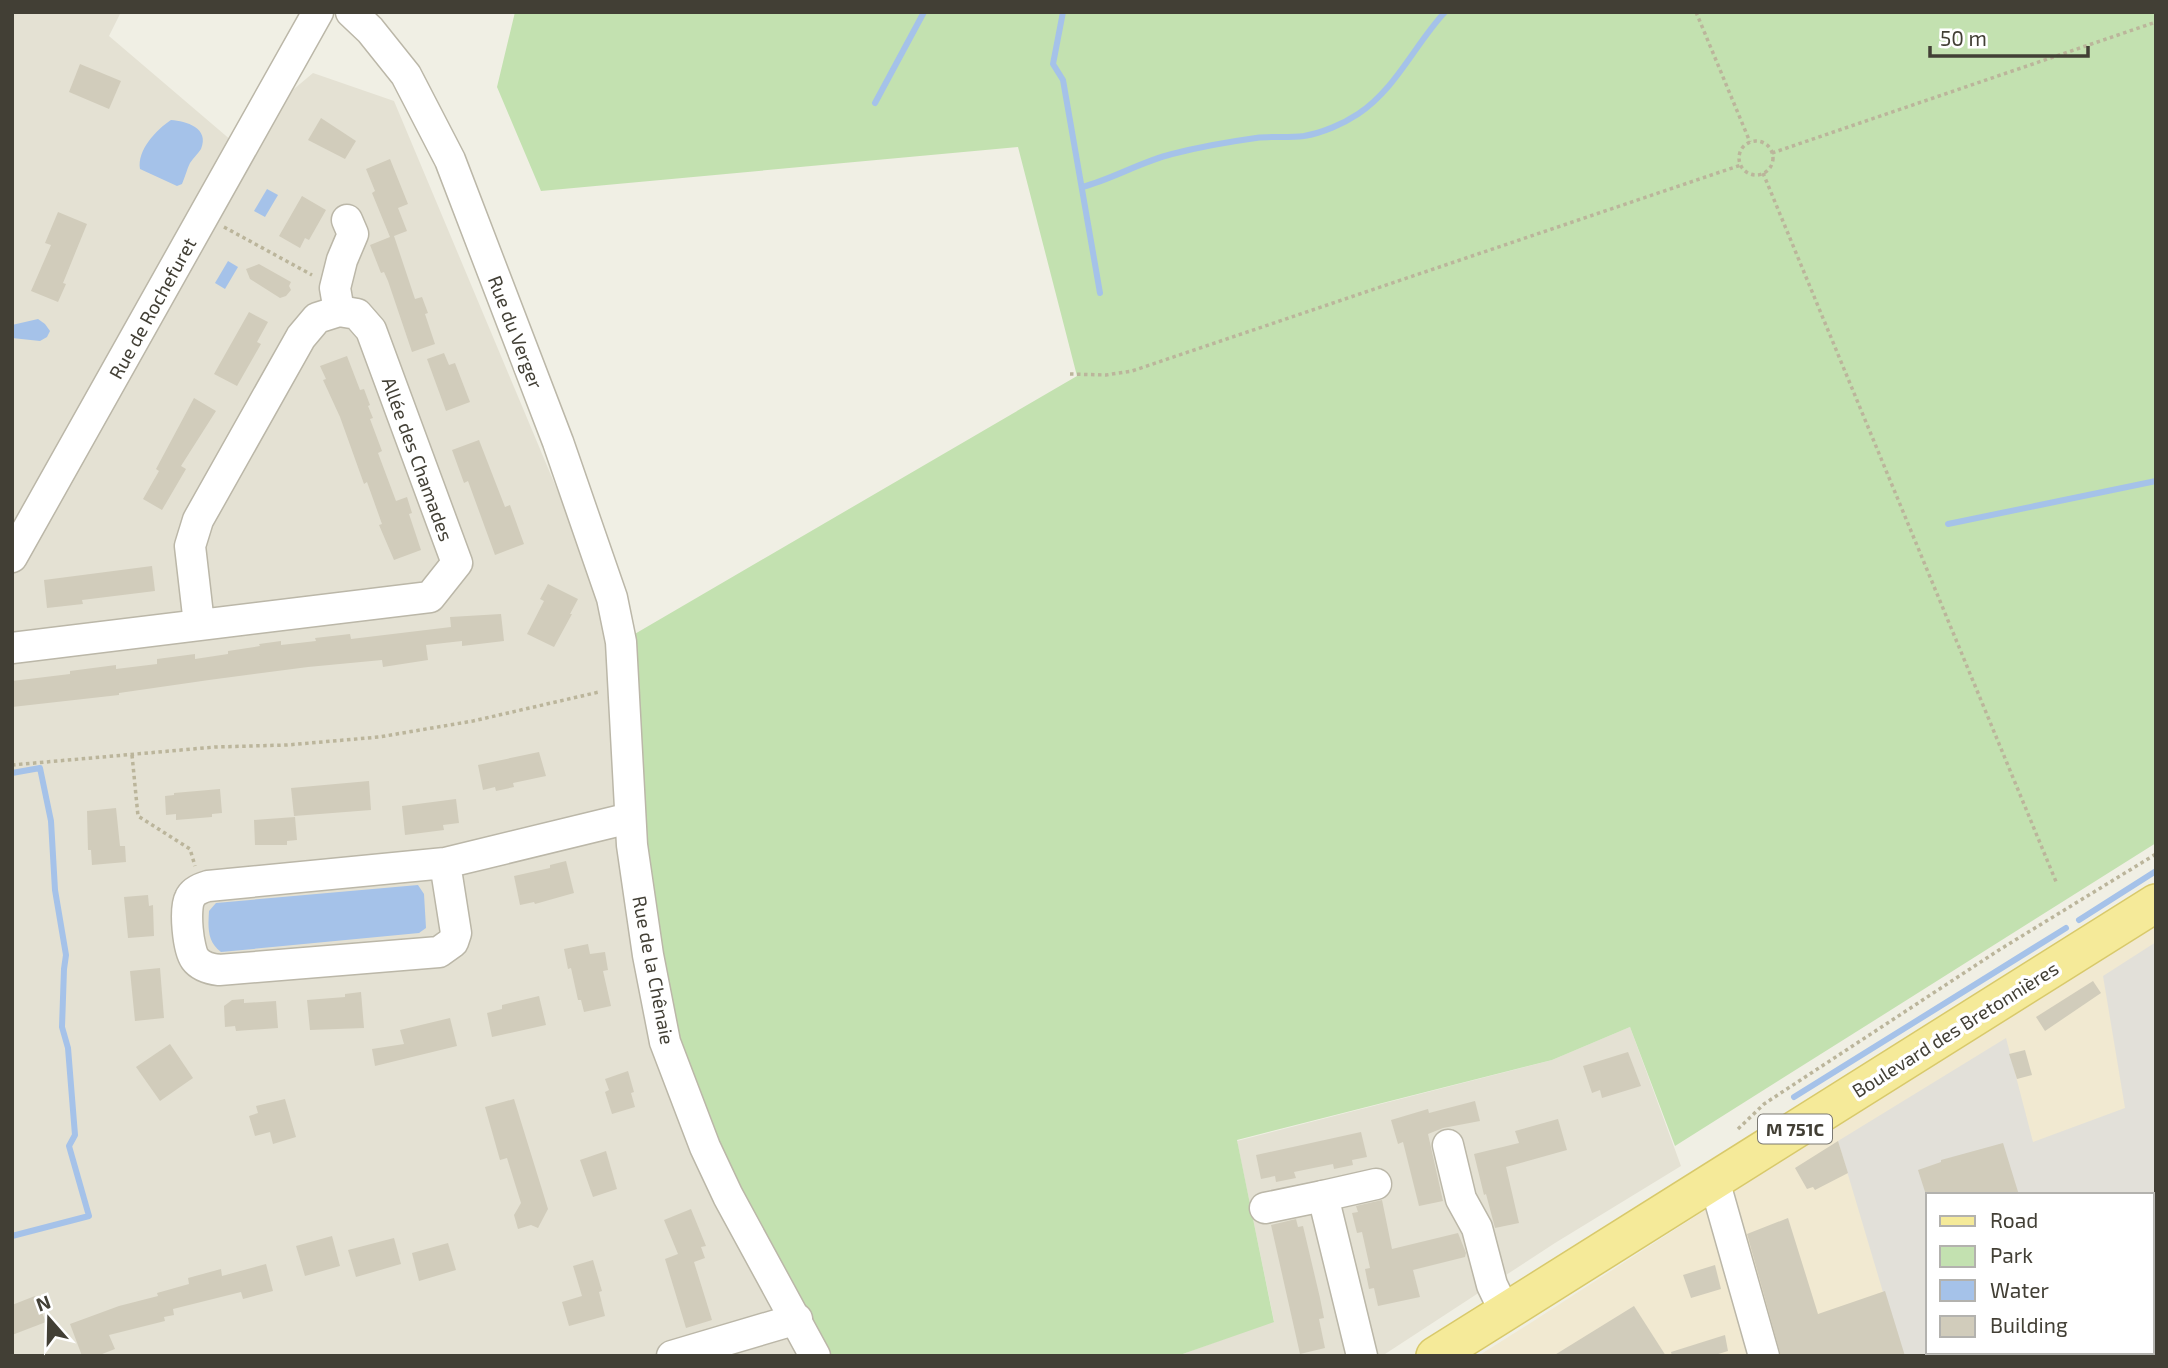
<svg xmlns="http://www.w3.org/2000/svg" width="2168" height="1368" font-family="'Exo 2',sans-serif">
<rect width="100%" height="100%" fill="#f0efe4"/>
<!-- residential -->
<g fill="#e4e1d3">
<polygon points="12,12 121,12 109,36 232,141 313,73 394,101 621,642 815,1356 12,1356"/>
<polygon points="1630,1027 1681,1166 1555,1243 1382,1356 1177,1356 1274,1321 1237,1141 1552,1060"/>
</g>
<!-- commercial -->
<path fill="#f1e9d1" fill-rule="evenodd" d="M 2156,918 L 2156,1356 L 1478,1356 L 1532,1322 ZM 1928,1195 L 2152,1195 L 2152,1352 L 1928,1352 Z"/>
<!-- industrial -->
<polygon fill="#e2e0d9" points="2156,942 2156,1267 2152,1270 2152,1195 1928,1195 1928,1352 2041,1352 2037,1356 1902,1356 1838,1141 2006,1038 2033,1142 2125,1108 2103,976"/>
<!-- green -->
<polygon fill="#c3e1b0" points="515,12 2156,12 2156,843 1675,1146 1630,1027 1552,1060 1237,1140 1274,1322 1177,1356 815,1356 665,1042 621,642 1077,376 1018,147 541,191 497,87"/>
<!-- water -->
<g fill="#a5c2e9">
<path d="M 171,120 C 186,121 210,128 201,149 C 198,154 193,158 190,163 C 187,169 185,177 182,184 L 177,186 L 140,169 C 137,150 156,130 171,120 Z"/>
<polygon points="267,189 278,195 265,217 254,211"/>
<polygon points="228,261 238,267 225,289 215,283"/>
<polygon points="38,319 45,324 50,331 47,337 40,341 12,338 12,325"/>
<path d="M 418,885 L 424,894 L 426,928 L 419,933 L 221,952 C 207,942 208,927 209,911 L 216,903 Z"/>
</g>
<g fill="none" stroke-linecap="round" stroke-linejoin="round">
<!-- stream -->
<g stroke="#a5c2e9" stroke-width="6">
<polyline points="1063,12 1053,64 1063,80 1100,293"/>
<polyline points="875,103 924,12"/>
<path d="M 1082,187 C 1113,179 1140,162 1172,154 C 1199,147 1227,142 1256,138 C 1272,136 1288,138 1304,136 C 1322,133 1343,124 1358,114 C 1396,89 1415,44 1445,12"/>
<polyline points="1948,524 2156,481"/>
<polyline points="12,773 40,768 51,821 55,890 66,955 64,969 62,1027 68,1048 75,1135 69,1146 89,1216 12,1236"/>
<polyline points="2079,920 2156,871"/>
<polyline points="1794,1097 2066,928"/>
</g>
</g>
<!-- building -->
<g fill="#d1ccbb">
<polygon points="80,64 121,81 109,109 69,92"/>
<polygon points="321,118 356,141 345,159 308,140"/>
<polygon points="390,159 408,204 398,208 407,231 394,236 415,299 422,297 428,313 425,314 435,344 412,352 388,281 384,272 381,273 370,245 390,237 372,193 375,191 366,169"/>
<polygon points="302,196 326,210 309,240 305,238 300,248 279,236"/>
<polygon points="58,212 87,224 63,283 66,284 58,302 31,291 51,245 45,243"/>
<polygon points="259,264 291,282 289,286 291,290 286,296 280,298 250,279 246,269"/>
<polygon points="249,312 268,322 257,342 261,344 237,386 214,374"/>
<polygon points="444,353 449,365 455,363 470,402 446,411 427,359"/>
<polygon points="347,356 360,390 364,389 370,405 368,406 373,418 370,419 382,451 378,453 396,501 407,497 412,513 409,514 421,550 394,560 379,525 382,524 367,482 364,484 340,417 323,380 326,379 320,366"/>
<polygon points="194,398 216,411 181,466 186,469 162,510 143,499 159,471 156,469"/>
<polygon points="479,440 505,507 510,505 524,544 495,555 468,481 464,483 452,450"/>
<polygon points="152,566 155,591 82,600 83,604 47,608 44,580"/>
<polygon points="548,584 578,599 570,614 572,614 554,647 527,634 544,601 540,599"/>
<polygon points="501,614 504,641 462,646 462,641 426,645 428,660 383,667 382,660 308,667 209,680 119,693 119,695 12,707 12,681 70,674 70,671 116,665 116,669 157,664 157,659 195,654 195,659 228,654 228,651 260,646 259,644 281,641 281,645 316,641 315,638 350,634 351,639 451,627 450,617"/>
<polygon points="539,752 546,776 513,783 514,787 496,791 495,787 483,790 478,765"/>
<polygon points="369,781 371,810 294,816 291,788"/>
<polygon points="220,789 222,813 212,814 212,817 176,820 176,814 166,815 165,796 174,795 174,793"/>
<polygon points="456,799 459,823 443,825 444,830 405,835 402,806"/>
<polygon points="116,808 120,846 125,846 126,862 92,865 91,850 88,850 87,811"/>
<polygon points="295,817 297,840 287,841 287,845 255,845 254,820"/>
<polygon points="566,861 574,893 535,904 534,902 520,905 514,876 550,868 550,865"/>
<polygon points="148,895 149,906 153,905 154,936 128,938 124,897"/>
<polygon points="588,944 590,954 605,952 608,970 603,971 611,1006 584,1012 581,1000 578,1000 571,968 568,969 564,949"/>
<polygon points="160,968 164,1018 135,1021 130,971"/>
<polygon points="2093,981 2101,993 2045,1031 2036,1017"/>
<polygon points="361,992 364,1028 310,1030 307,1000 345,997 345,994"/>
<polygon points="539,996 546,1025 492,1037 487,1013 502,1009 502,1005"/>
<polygon points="244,999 244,1003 276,1001 278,1028 236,1031 235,1026 225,1027 224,1006 232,1000"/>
<polygon points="450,1018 457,1046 375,1066 372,1049 404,1044 400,1030"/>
<polygon points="170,1044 193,1078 160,1101 136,1067"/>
<polygon points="2025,1050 2032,1075 2017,1079 2009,1054"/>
<polygon points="1628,1052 1641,1086 1602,1098 1600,1090 1592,1093 1583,1066"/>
<polygon points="628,1071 634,1092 631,1093 635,1107 612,1114 605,1092 609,1090 605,1079"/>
<polygon points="285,1099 296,1137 273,1144 270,1132 255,1136 249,1116 258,1113 256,1106"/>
<polygon points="514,1099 548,1209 538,1228 531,1225 518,1229 514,1215 521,1203 507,1158 500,1160 485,1107"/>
<polygon points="1475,1101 1480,1121 1443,1128 1428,1134 1443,1201 1419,1206 1403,1142 1398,1144 1391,1120 1428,1109 1429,1113"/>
<polygon points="1558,1119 1567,1150 1506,1167 1519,1223 1495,1228 1486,1194 1484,1195 1474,1154 1519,1143 1515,1131"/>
<polygon points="1361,1132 1367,1157 1352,1160 1353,1165 1334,1169 1333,1164 1294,1172 1296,1178 1276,1182 1275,1176 1261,1179 1256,1155"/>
<polygon points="1838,1141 1848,1173 1815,1190 1813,1187 1807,1189 1795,1168"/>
<polygon points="2003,1143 2019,1195 1926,1195 1918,1170 1941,1162 1941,1160"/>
<polygon points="606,1151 617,1189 593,1197 580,1160"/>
<polygon points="1382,1200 1392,1249 1458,1233 1466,1253 1465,1257 1413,1270 1420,1297 1378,1306 1374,1288 1369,1289 1365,1269 1370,1268 1362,1232 1357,1233 1352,1213 1358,1212 1356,1206"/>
<polygon points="691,1209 706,1246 701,1247 705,1258 694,1262 712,1320 686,1328 665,1259 678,1254 664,1220"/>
<polygon points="1788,1218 1818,1314 1885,1291 1905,1356 1781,1356 1747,1234"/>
<polygon points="1296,1219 1298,1227 1303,1226 1320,1298 1324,1318 1319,1319 1325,1348 1300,1354 1271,1225"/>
<polygon points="332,1236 340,1266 305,1276 296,1246"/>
<polygon points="394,1238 401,1264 356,1277 348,1250"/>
<polygon points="448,1243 456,1270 419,1281 412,1253"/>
<polygon points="593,1260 602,1291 599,1292 605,1316 569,1326 562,1302 582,1296 573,1266"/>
<polygon points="266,1264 273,1291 243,1299 241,1292 173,1309 174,1315 164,1317 165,1321 109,1335 115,1349 97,1356 82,1356 70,1324 119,1306 158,1296 157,1293 189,1284 188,1278 221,1269 222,1276"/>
<polygon points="1715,1265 1721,1289 1691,1298 1683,1275"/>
<polygon points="35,1296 46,1322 12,1335 12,1305"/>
<polygon points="1634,1306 1666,1356 1553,1356"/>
<polygon points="1725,1335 1728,1351 1712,1356 1672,1356 1671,1352"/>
</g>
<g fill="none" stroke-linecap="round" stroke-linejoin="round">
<defs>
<g id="minor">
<polyline points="351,12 370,30 406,75 450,160 558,442 612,598 621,642 632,845 648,955 665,1042 705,1147 728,1196 815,1356"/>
<polyline points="339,311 335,288 342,260 353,234 347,220"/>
<polyline points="12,557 318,12"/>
<polyline points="12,648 430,597 457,563 371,330 357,314 339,311 317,318 301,337 198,520 190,546 199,624"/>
<path d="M 445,863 L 456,933 L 453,942 L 439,952 L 219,970 C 210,969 201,967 195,959 C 188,949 184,909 190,898 C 193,891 201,888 208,886 L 445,863 L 630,818"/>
<polyline points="1448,1145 1461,1199 1477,1228 1492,1285 1505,1312"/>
<polyline points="1714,1180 1764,1356"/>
<polyline points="1323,1196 1376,1184"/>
<polyline points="1265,1208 1323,1196 1362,1356"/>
<polyline points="2152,1292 2156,1290"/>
<polyline points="672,1356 797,1319"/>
<polyline points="2054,1356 2059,1352"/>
</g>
<polyline id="major" points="1435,1356 2156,903"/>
</defs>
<!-- minor casing -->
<use href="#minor" stroke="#bbb7a8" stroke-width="33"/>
<!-- major casing -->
<use href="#major" stroke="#d8c96b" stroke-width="40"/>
<!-- path -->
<g stroke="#bbb59b" stroke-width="3.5" stroke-dasharray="3.5 3.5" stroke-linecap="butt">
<polyline points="1696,12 1750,142"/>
<circle cx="1756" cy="158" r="17"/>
<polyline points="1772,153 2156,22"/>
<polyline points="1763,173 2057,884"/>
<polyline points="224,227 312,275"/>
<polyline points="1070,374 1106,375 1132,371 1741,165"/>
<polyline points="132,755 138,816 190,849 195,866"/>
<polyline points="12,765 215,747 287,745 379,737 473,721 599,692"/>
<polyline points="1738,1129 1764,1104 1999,950 2156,854"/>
</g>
<!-- minor -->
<use href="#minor" stroke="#fff" stroke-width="30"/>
<!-- major -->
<use href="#major" stroke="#f5ea99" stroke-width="37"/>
</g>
<g text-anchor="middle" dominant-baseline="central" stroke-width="7" stroke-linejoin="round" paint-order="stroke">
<!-- shield labels -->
<rect fill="#fff" stroke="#7b7972" stroke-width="2" x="1758" y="1114.5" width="74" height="29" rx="5"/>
<g font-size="18" font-weight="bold" fill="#423f35">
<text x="1795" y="1129">M 751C</text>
</g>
<!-- street labels -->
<g font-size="19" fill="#423f35" stroke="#fff">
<text transform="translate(152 308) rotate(-61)">Rue de Rochefuret</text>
<text transform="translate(516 332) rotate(69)">Rue du Verger</text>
<text transform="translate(418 459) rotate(70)">Allée des Chamades</text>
<text transform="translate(654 970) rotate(79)">Rue de la Chênaie</text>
<text transform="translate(1955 1029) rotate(-32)">Boulevard des Bretonnières</text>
</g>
</g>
<!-- border -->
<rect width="2168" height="1368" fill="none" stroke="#423f35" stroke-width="28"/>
<!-- legend -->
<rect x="1926" y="1193" width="228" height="161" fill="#ffffff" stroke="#b3b2ae" stroke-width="2"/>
<rect x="1940" y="1216" width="35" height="10" fill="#f5ea99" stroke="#b3b2ae" stroke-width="2"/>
<text x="1990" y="1228" font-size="21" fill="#423f35">Road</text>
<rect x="1940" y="1246" width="35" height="21" fill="#c3e1b0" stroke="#b3b2ae" stroke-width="2"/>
<text x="1990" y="1263" font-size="21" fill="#423f35">Park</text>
<rect x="1940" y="1280" width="35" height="21" fill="#a5c2e9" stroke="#b3b2ae" stroke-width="2"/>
<text x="1990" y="1298" font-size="21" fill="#423f35">Water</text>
<rect x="1940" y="1316" width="35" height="21" fill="#d1ccbb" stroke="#b3b2ae" stroke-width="2"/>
<text x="1990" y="1333" font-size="21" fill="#423f35">Building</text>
<!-- north arrow -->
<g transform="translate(49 1319) rotate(340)" stroke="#ffffff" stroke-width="5" paint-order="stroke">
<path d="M0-5L12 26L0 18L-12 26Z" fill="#423f35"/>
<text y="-10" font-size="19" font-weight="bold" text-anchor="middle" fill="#423f35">N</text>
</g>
<!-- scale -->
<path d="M1930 46v10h158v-10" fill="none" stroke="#423f35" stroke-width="3.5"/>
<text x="1940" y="46" font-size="21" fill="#423f35" stroke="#ffffff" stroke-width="5" paint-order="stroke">50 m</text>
</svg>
